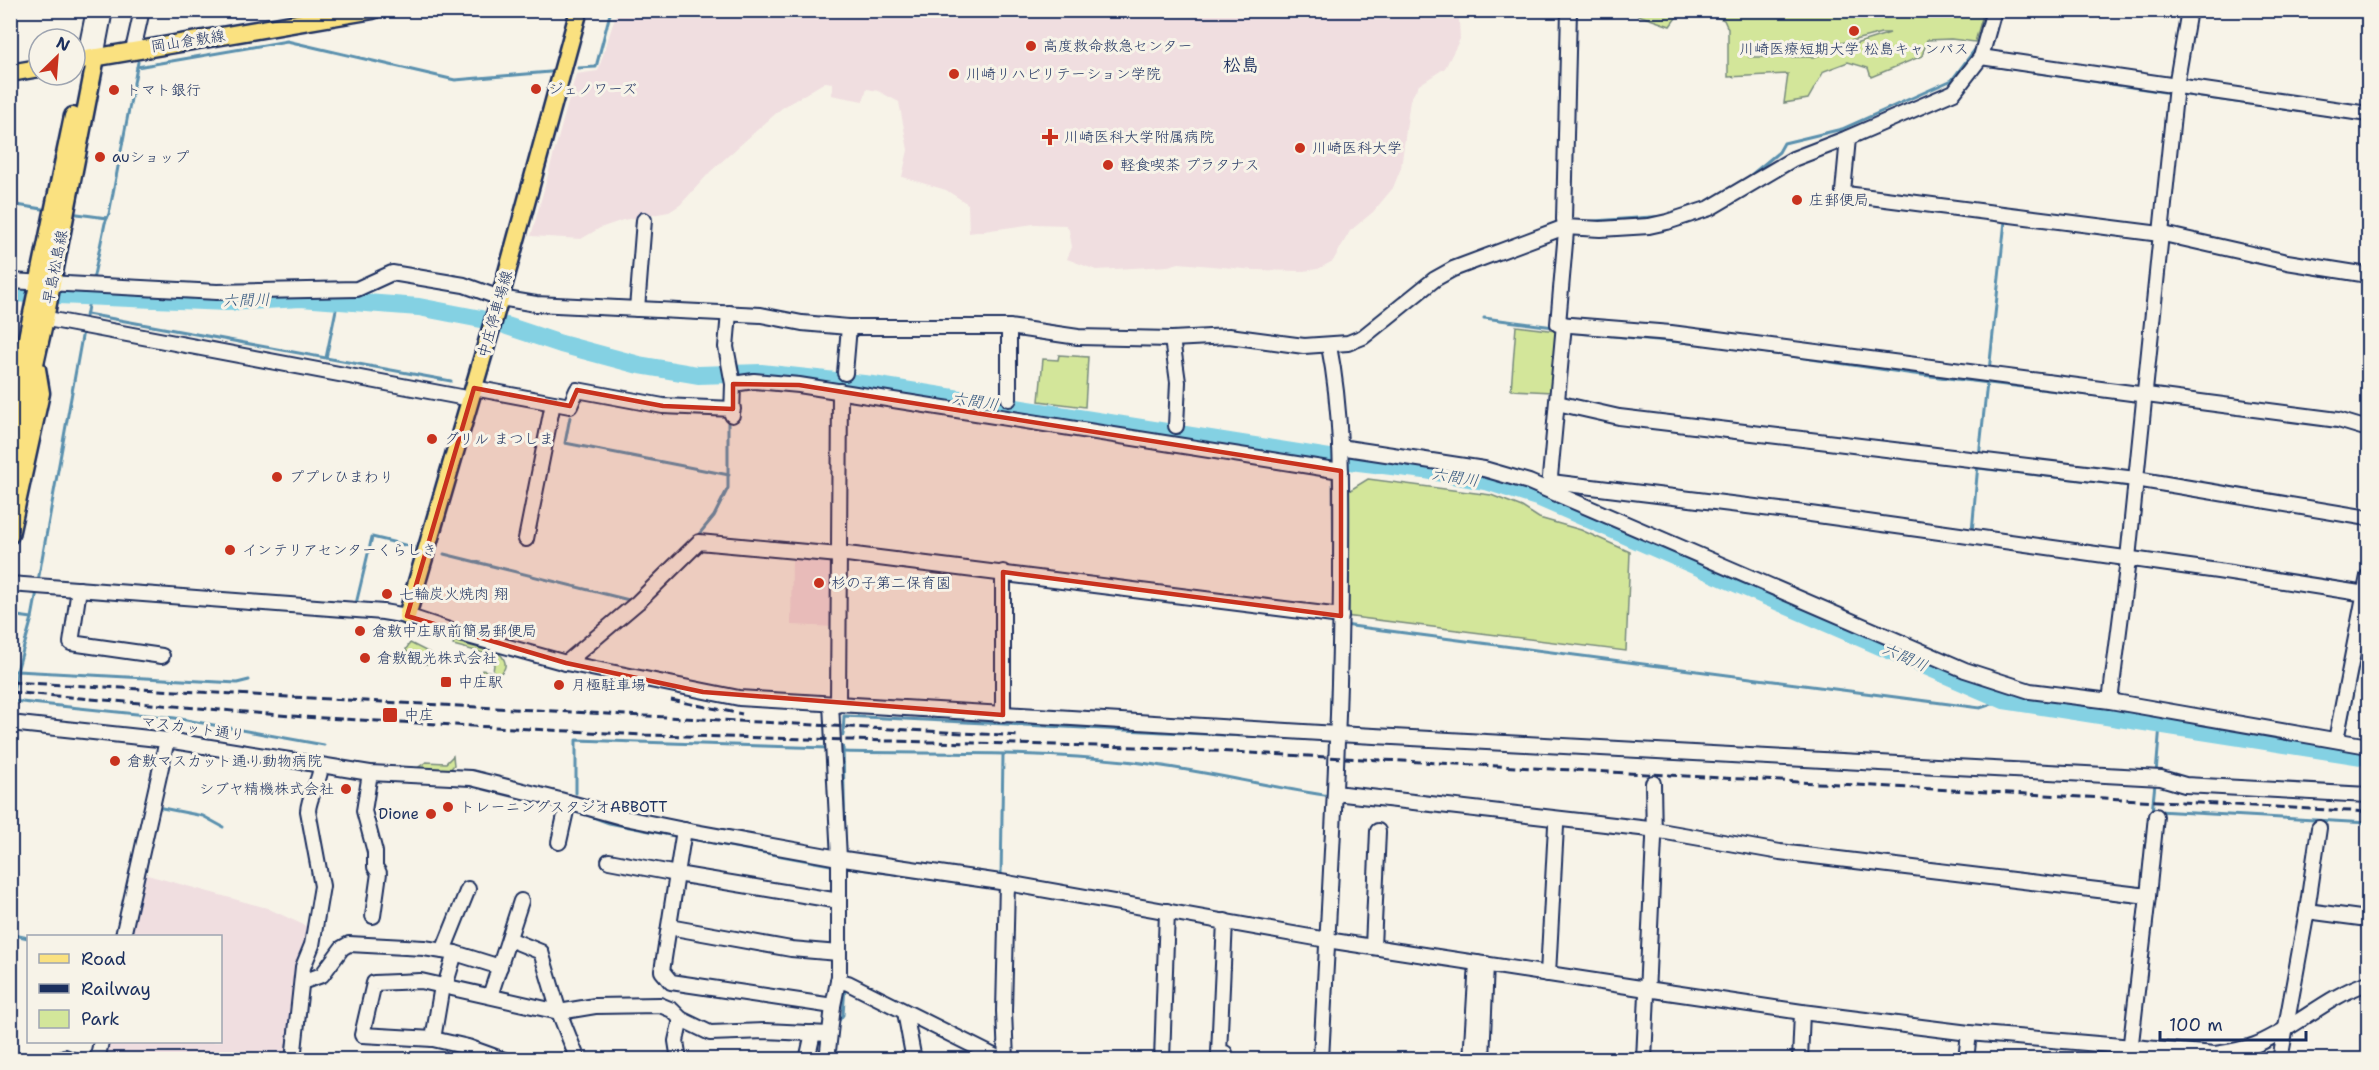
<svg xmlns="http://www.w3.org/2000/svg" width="2379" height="1070" font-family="'Shantell Sans','Klee One',sans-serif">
<rect width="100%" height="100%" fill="#f7f3e8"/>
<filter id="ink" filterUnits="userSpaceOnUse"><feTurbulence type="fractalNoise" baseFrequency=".0167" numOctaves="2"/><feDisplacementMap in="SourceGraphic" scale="12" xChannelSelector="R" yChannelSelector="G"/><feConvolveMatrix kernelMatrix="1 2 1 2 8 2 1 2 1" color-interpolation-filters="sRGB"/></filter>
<g filter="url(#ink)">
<!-- built -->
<g fill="#f0dee0">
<polygon points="1455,10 1459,20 1460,39 1445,68 1419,85 1410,100 1401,168 1393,188 1373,212 1350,231 1333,261 1318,269 1303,271 1255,270 1179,263 1168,266 1096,270 1067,259 1072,247 1069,230 1066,225 1034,224 969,233 968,204 946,190 902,177 908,150 899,102 878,91 867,89 863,101 831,95 833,83 825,82 782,108 711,171 680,205 669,212 623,220 600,228 581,239 531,236 576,74 598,71 617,11"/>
<polygon points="792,556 835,559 835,627 791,625"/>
<polygon points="140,873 267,908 308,927 291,1059 100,1060 104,1042 220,1042 220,936 126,936"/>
</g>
<!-- green -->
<g fill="#d3e69a" stroke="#778a7c" stroke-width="1.5" fill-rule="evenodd">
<polygon points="1634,11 1634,10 1681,11 1670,26 1635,14"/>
<path d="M 1704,11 L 1984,10 L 1984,11 L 1975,42 L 1951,39 L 1927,40 L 1922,56 L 1871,77 L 1868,68 L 1848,62 L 1824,71 L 1808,99 L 1784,103 L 1788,74 L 1728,77 L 1728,29 L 1724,20 ZM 1881,33 L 1890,33 L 1814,57 L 1749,57 L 1749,46 C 1797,54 1835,46 1881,33 Z"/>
<polygon points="1516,326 1557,331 1552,392 1511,390"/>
<polygon points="1059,355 1088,357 1085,407 1039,401 1043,359 1058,360"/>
<polygon points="1368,479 1491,495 1522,507 1539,518 1581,530 1630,552 1626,651 1345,616 1347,492"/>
<path d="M 454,641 L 501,655 C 514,671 494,679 480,678 L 482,670 L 493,672 L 495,656 L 453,645 Z"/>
<polygon points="410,643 432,654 434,658 431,663 426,664 407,652 406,649"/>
<polygon points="453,756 454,765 449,771 425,770 419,767 426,762 446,763"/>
</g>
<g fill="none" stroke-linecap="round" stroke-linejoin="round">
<!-- stream -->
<g stroke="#5a90ae" stroke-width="3">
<polyline points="1986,65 2171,93"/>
<polyline points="137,67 287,41 455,80 550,72"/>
<polyline points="578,68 596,67 611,10"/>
<polyline points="2180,94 2368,121"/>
<polyline points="1745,180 1779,152 1784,143 1842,129 1952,80 1977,47 1986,10"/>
<polyline points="1855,202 1914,209"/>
<polyline points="10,204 49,210"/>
<polyline points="70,213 107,218"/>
<polyline points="1580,222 1666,216"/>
<polyline points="93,280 105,223 109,214 138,62"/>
<polyline points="87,314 451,381"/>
<polyline points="1484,318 1554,327"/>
<polyline points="85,322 91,290"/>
<polyline points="1568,332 1702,344"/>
<polyline points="1727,347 1914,374 2139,401"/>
<polyline points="326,358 338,300"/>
<polyline points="1989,371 2005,221"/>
<polyline points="2149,402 2184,407"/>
<polyline points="570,417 565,443 729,475"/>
<polyline points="1979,457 1987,383"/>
<polyline points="1978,468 2131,486"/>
<polyline points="1333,472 1334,604"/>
<polyline points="2141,487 2171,492"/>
<polyline points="1972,532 1978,464"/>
<polyline points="695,539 714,516 728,488 728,418"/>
<polyline points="444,554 633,601"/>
<polyline points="38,581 83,331"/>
<polyline points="356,604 372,537 413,547"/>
<polyline points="10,615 32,618"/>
<polyline points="1344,625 1980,708 2004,700"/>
<polyline points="10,671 17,671 32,618 37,591"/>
<polyline points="249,680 237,683 17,671 12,701 175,718 324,745"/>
<polyline points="1330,730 1333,646"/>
<polyline points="843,735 844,716 1323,740"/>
<polyline points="1330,736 1330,748"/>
<polyline points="2344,737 2368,616"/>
<polyline points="843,747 845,838"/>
<path d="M 843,752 C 937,754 1032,751 1125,761 C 1194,768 1262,786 1331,796"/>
<polyline points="2156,774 2160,725"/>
<polyline points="576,793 576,740 828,748"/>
<polyline points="157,807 203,816 223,827"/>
<polyline points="2158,811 2368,823"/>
<polyline points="582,813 609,823 680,837"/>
<polyline points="2152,813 2155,783"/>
<polyline points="686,838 836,866"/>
<polyline points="1001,878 1003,755"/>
<polyline points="2090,896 2142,903"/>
<polyline points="10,934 28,938"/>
<polyline points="846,979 846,867 978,886"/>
<polyline points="838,1022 843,1015 845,986"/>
<polyline points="1831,1022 1910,1032"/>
<polyline points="2087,1050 2124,1053 2124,1051"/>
</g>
<!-- river -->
<g stroke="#84d1e3" stroke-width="18">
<polyline points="10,293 227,302 301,298 419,307 481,319"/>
<polyline points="507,326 561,344 639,365 698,375 761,373 873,385 1342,460 1425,470 1489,482 1540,498 2004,700 2368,757"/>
</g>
<defs>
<g id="minor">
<polyline points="1569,10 1564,219 1566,231 1558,324 1671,333 2338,420 2368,429"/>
<polyline points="133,50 142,10"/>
<polyline points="96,57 105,10"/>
<polyline points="1981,57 2368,114"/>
<polyline points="84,59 94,10"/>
<polyline points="1848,138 1843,192 1846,194 2168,235 2287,262 2368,275"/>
<polyline points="10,281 217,292 357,289 392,273 464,285 500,298 536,304 761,315 802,323 848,327 1009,327 1078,337 1172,339 1229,336 1304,346 1348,343 1363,337 1435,279 1453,269 1565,227 1600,229 1649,226 1667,222 1710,208 1793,159 1845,139 1954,92 1981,57 1994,10"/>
<polyline points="637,309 644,220"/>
<polyline points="729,313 726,347 733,384 732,415"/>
<polyline points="37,317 471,399"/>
<polyline points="1172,339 1178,382 1176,426"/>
<polyline points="845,373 849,327"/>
<polyline points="733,384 754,381 799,385 1341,471"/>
<polyline points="474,388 570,406 577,390 663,406 733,409"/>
<polyline points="1009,399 1009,327"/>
<polyline points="1557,403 1619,417 2136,479 2368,518"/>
<polyline points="1340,447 1484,469 1529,482 1965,670 2030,691 2110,701 2368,746"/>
<polyline points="1551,482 1796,512 2218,571 2366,594"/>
<polyline points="1549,488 1564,324"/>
<polyline points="526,539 553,403"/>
<polyline points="839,553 1341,616"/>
<polyline points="10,584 383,612 407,616 461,634 566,663 739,698 1337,734 2161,778 2185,785 2368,795"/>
<polyline points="79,589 71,643 162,656"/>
<polyline points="566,663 638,602 699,542 839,555"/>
<polyline points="2110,701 2127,568 2176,86 2189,10"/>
<polyline points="838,705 840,391"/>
<polyline points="1003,715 1003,572"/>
<path d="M 10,723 L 167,740 L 370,773 L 471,778 L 560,800 L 625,818 L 684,830 L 844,859 L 1007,883 L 1327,940 L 1647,989 L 1802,1012 L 1969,1033 L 2215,1054 C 2228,1052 2242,1050 2255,1045 C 2295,1029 2327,996 2368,983"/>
<polyline points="2336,740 2368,576"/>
<polyline points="370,773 364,811 375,852 375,867 379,873 373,916"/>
<polyline points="1335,793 1649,829 1780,852 2148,896 2129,1060"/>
<polyline points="559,842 568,802"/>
<polyline points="609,861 677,874 684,830"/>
<polyline points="2148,896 2156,816"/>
<polyline points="2307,911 2368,919"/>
<polyline points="669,927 791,949 839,953"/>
<polyline points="123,936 167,740"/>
<polyline points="509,939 541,952 559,1012 578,1060"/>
<polyline points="1373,947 1378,831"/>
<polyline points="443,951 468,889"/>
<polyline points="1548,974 1556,826"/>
<polyline points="838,981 848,983 1002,1060"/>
<polyline points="302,982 322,975 342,948 349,944 424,948 455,953 500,967"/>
<polyline points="445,986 455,953"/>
<polyline points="490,996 521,901"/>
<polyline points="833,1006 671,982 662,971 677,874 839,901"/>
<polyline points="905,1012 914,1060"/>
<polyline points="433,1039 442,986"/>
<polyline points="10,1059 14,1060"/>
<polyline points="62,1060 65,1057 72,1060"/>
<polyline points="97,1060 101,1042"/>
<path d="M 293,1060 L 303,967 L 312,945 L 322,886 L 308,811 C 309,795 320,782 321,766"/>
<polyline points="504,1060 468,1047 433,1039 362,1035 374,983 421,981 559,1012 595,1006 660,1005 672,1010 681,1019 710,1033 765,1031 829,1034"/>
<polyline points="679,1060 676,1041 681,1019"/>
<polyline points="807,1060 813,1033"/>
<polyline points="827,1060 833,1006 839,976 839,858 831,704"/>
<polyline points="1006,1060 1004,1011 1007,883"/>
<polyline points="1162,1060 1167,911"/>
<polyline points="1225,1060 1225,1053 1219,1053 1225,921"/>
<path d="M 1321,1060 C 1329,899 1340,738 1341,577 C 1341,500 1344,421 1329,346"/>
<polyline points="1471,1060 1477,963"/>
<polyline points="1482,1060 1486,964"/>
<polyline points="1644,1060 1654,839 1653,783"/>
<polyline points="1800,1060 1802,1012"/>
<polyline points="1966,1060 1969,1033"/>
<polyline points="2280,1060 2307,911 2319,828"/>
</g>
<g id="major">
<polyline points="75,61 373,10"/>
<polyline points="10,73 39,68"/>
<polyline points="10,420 73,116"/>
<polyline points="10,475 45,319 96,57"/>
<polyline points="10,535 41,393 37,369"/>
<polyline points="407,616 500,298 579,10"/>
</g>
</defs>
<!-- minor casing -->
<use href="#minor" stroke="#1b2f5e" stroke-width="18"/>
<!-- major casing -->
<use href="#major" stroke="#1b2f5e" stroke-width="21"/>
<!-- minor -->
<use href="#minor" stroke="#f7f3e8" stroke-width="14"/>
<!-- major -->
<use href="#major" stroke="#fae180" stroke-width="16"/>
<!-- rail -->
<g stroke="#1b2f5e" stroke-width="3" stroke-dasharray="9 4.5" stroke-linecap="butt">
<polyline points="10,682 1020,736"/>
<polyline points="10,692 303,717 645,735 1136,747 2368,812"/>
<polyline points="671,700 742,714"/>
</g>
</g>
</g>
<!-- marked area -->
<path fill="#c8321e" fill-opacity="0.2" stroke="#c8321e" stroke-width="4.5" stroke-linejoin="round" d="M 733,384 L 799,385 L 1341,471 L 1341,616 L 1003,572 L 1003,715 L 703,692 L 566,663 L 407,616 L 474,388 L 570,406 L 577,390 L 663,406 L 733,409 Z"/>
<!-- markers -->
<g fill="#c8321e" stroke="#f7f3e8" stroke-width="2">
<circle cx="1854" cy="31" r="6"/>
<circle cx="1031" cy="46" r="6"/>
<circle cx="954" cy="74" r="6"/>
<circle cx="536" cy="89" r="6"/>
<circle cx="114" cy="90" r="6"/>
<path d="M1047 128h6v6h6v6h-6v6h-6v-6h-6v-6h6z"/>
<circle cx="1300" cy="148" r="6"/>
<circle cx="100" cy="157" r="6"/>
<circle cx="1108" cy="165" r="6"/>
<circle cx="1797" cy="200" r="6"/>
<circle cx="432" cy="439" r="6"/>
<circle cx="277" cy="477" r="6"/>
<circle cx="230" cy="550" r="6"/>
<circle cx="819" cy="583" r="6"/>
<circle cx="387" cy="594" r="6"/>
<circle cx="360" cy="631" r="6"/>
<circle cx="365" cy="658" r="6"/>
<rect x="440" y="676" width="12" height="12" rx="3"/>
<circle cx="559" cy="685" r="6"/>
<rect x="382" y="707" width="16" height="16" rx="3"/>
<circle cx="115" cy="761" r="6"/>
<circle cx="346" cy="789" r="6"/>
<circle cx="448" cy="807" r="6"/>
<circle cx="431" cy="814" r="6"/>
</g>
<g text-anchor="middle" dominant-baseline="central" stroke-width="6" stroke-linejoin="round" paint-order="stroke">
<!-- street labels -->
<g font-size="15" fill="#1b2f5e" stroke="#f7f3e8">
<text transform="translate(188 41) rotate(-9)">岡山倉敷線</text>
<text transform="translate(55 267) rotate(-79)">早島松島線</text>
<text transform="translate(495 314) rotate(-74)">中庄停車場線</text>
<text transform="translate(193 728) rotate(8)">マスカット通り</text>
</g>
<!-- poi labels -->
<g font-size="15" fill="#1b2f5e" stroke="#f7f3e8" text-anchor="start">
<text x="1043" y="46">高度救命救急センター</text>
<text x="1854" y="49" text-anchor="middle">川崎医療短期大学 松島キャンパス</text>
<text x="966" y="74">川崎リハビリテーション学院</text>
<text x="548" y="89">ジェノワーズ</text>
<text x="126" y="90">トマト銀行</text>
<text x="1064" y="137">川崎医科大学附属病院</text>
<text x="1312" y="148">川崎医科大学</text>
<text x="112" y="157">auショップ</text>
<text x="1120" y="165">軽食喫茶 プラタナス</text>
<text x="1809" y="200">庄郵便局</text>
<text x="444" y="439">グリル まつしま</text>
<text x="289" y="477">ププレひまわり</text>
<text x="242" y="550">インテリアセンターくらしき</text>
<text x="831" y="583">杉の子第二保育園</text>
<text x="399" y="594">七輪炭火焼肉 翔</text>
<text x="372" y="631">倉敷中庄駅前簡易郵便局</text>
<text x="377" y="658">倉敷観光株式会社</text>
<text x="458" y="682">中庄駅</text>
<text x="571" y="685">月極駐車場</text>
<text x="404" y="715">中庄</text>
<text x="127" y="761">倉敷マスカット通り動物病院</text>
<text x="334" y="789" text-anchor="end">シブヤ精機株式会社</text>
<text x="460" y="807">トレーニングスタジオABBOTT</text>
<text x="419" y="814" text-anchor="end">Dione</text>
</g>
<!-- water labels -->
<g font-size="16" font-style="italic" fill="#35587f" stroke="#f7f3e8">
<text transform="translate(246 300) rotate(-2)">六間川</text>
<text transform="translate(975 401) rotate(9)">六間川</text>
<text transform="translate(1455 477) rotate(9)">六間川</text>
<text transform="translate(1905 657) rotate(24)">六間川</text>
</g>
<!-- quarter labels -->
<g font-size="18" font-weight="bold" fill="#1b2f5e" stroke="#f7f3e8">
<text x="1241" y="65">松島</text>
</g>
</g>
<!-- margin -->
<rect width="2379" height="1070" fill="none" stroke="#f7f3e8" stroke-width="36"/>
<rect x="18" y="18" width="2343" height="1034" fill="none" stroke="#1b2f5e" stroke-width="2" filter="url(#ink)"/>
<!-- legend -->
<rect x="27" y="935" width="195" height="108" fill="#f7f3e8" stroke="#9fa5b1" stroke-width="1.5"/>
<rect x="39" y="954" width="30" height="9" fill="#fae180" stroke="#9fa5b1" stroke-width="1.5"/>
<text x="81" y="965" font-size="18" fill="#1b2f5e">Road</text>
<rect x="39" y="984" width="30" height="9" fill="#1b2f5e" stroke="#9fa5b1" stroke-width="1.5"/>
<text x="81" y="995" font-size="18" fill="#1b2f5e">Railway</text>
<rect x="39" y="1010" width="30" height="18" fill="#d3e69a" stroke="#9fa5b1" stroke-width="1.5"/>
<text x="81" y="1025" font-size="18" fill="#1b2f5e">Park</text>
<!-- north arrow -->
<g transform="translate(57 57) rotate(25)"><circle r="28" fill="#f7f3e8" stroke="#9fa5b1" stroke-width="1.5"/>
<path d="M0-4.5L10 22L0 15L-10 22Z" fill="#c8321e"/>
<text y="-9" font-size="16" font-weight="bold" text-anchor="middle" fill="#1b2f5e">N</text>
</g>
<!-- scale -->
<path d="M2160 1031v9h146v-9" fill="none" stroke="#1b2f5e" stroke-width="3"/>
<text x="2169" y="1031" font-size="18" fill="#1b2f5e" stroke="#f7f3e8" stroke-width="4.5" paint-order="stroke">100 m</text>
</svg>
